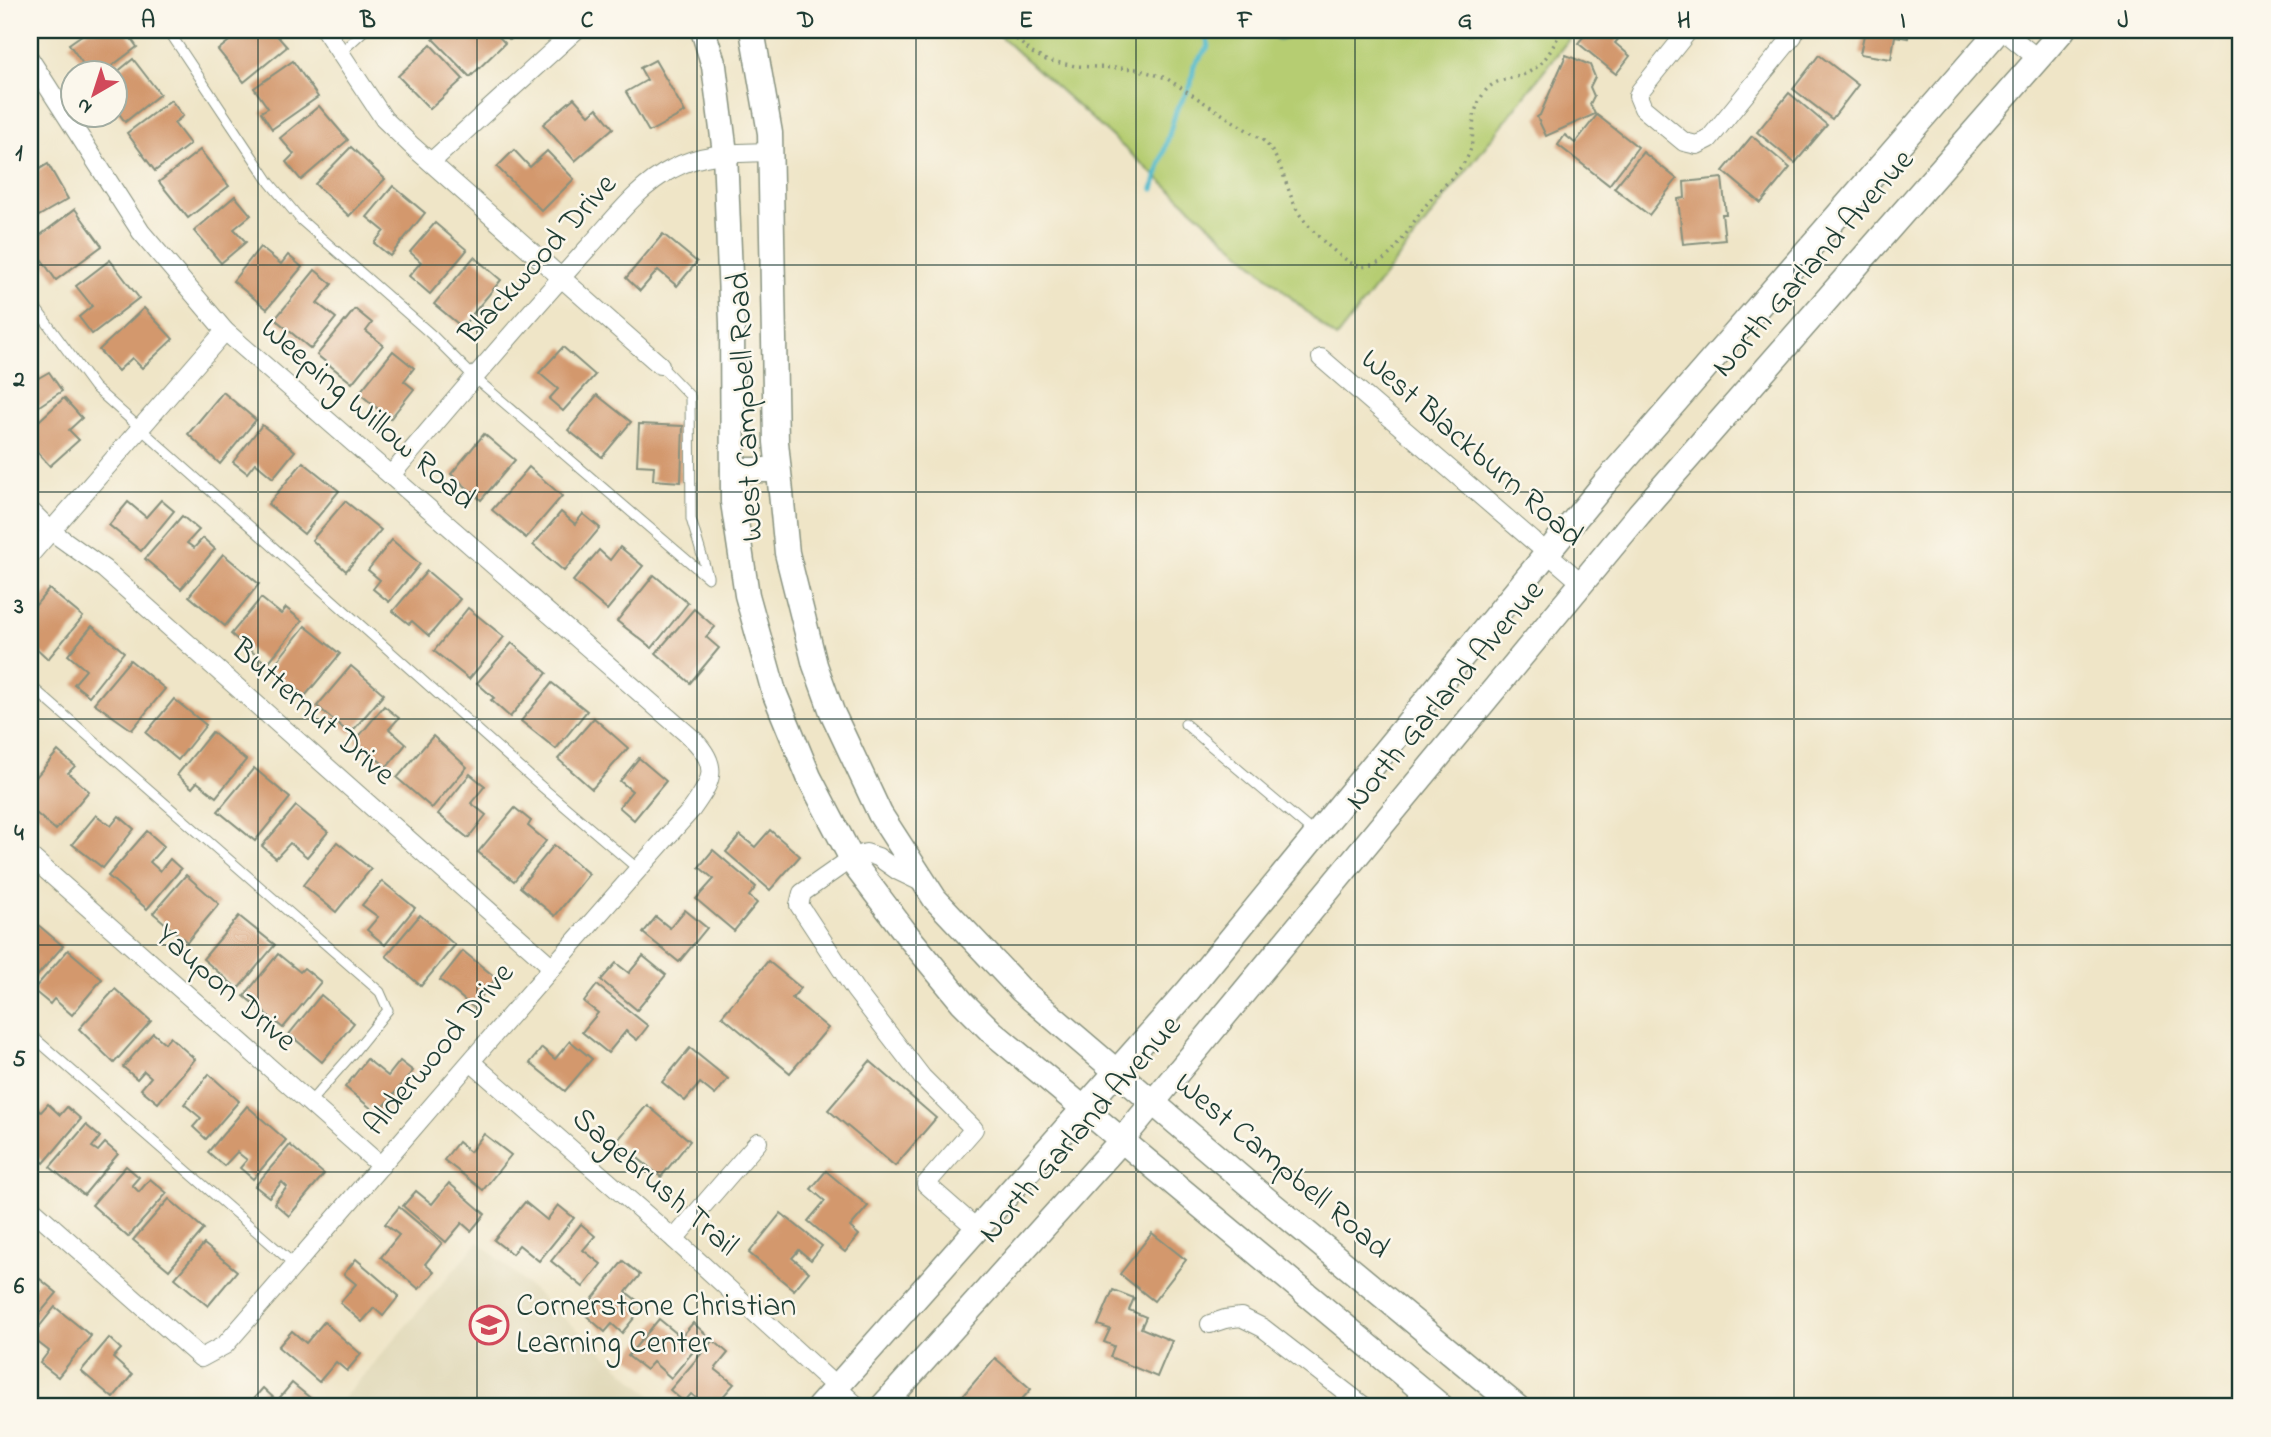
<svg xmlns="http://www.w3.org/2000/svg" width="2271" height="1437" font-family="'Indie Flower',sans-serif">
<rect width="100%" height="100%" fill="#fbf7ec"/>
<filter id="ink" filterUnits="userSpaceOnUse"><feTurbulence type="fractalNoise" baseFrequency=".0143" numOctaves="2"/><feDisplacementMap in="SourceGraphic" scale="14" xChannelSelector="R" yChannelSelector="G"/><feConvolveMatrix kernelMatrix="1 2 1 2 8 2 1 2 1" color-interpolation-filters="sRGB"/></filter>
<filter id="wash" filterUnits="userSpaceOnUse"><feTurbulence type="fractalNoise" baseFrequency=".00686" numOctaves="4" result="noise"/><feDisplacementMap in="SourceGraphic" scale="28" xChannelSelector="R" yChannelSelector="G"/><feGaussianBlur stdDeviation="1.57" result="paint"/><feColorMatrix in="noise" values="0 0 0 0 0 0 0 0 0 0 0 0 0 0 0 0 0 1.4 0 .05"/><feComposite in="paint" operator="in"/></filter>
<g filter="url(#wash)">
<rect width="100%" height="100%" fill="#efe5c7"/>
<!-- built -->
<polygon fill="#e0d8b7" points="478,1242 479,1242 664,1407 336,1407"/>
<!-- green -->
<polygon fill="#b6cd72" stroke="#6a8553" stroke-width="2" points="993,30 1576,30 1336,338"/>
<!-- water -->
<polygon fill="#52bbce" stroke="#387c81" stroke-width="2" points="1269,30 1314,30 1277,40"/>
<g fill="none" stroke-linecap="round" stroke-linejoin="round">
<!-- stream -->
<polyline stroke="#52bbce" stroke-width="5" points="1153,189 1176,111 1191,85 1194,65 1209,46 1204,30"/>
</g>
<g id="blocks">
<!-- building -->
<g fill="#d3986d">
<polygon points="89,30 125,30 137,47 101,74 90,74 69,44"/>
<polygon points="243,30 272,30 287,47 244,82 218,50"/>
<polygon points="442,30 492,30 505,43 470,77 433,39"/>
<polygon points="499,30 521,30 510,40"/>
<polygon points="1589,30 1626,30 1615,43 1630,56 1616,74 1578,43"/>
<polygon points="1865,30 1909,30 1908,38 1895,36 1891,59 1860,54"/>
<polygon points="431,45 463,79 430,109 398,76"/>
<polygon points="1566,55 1590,65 1595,77 1590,87 1594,96 1590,104 1595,114 1546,136 1537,117 1540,115"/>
<polygon points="1819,55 1858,85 1832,119 1793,89"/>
<polygon points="133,59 160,94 125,122 116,109 116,73"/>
<polygon points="655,60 685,112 649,132 626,92 647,80 640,68"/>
<polygon points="293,61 318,97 272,129 261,112 268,108 254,88"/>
<polygon points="1789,93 1827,125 1795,163 1757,132"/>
<polygon points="574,98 589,115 597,108 613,128 575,161 543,124"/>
<polygon points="171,100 183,116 174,123 190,144 155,171 127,133"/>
<polygon points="319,106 348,140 301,180 286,162 294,154 280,138"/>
<polygon points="1597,115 1638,147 1609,185 1558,145 1565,135 1575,143"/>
<polygon points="1752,136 1790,168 1761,203 1723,171"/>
<polygon points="30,138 39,150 30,156"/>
<polygon points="351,147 385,179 349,216 315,184"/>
<polygon points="200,150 229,186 188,218 159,182"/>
<polygon points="514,150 530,167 547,151 574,179 542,211 497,167"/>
<polygon points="1643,152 1677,179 1649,215 1614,188"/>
<polygon points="48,164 68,199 30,221 30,175"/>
<polygon points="1722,178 1726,214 1722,214 1725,240 1683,244 1678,199 1685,198 1684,182"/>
<polygon points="393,186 425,213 390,256 374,243 384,231 367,217"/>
<polygon points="235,196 251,215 234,229 246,242 221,263 194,231"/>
<polygon points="75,209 102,246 56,280 30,243"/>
<polygon points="435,223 467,250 430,294 409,276 421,262 410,252"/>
<polygon points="663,234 697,262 677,286 658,270 640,291 626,278"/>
<polygon points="260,247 281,264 288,255 302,267 267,309 233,281"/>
<polygon points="474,257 501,280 462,327 434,304"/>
<polygon points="110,260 139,298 92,334 79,317 92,306 76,286"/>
<polygon points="315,270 332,284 317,303 336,318 311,349 275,319"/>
<polygon points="144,308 173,339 142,368 132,358 118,371 99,350"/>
<polygon points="355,309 372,323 366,331 383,345 352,383 317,355"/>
<polygon points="563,347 595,375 563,411 549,399 558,389 539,373"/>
<polygon points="393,351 414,368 404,381 414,389 390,419 359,393"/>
<polygon points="30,371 35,380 49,372 62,391 30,412"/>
<polygon points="223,392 256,420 220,464 188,434"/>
<polygon points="597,395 631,422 602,457 568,430"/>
<polygon points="64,398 82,418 69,430 79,440 50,466 30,444 30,429"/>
<polygon points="639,424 683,426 681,482 653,480 654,466 637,465"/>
<polygon points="262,425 295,451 273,478 255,463 247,473 233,462"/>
<polygon points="484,434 515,460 481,500 451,474"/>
<polygon points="303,462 339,491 304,534 268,504"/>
<polygon points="529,467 562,496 526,538 492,510"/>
<polygon points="161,500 174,511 141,551 109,525 128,502 146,517"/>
<polygon points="345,501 381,530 346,571 312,540"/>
<polygon points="561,512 575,524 583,514 600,528 564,571 533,545"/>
<polygon points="182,516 199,530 187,543 194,548 203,538 215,549 181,589 145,559"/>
<polygon points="392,540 420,564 389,602 373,589 380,580 368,570"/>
<polygon points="620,547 643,566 607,610 573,581 599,550 610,560"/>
<polygon points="223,554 259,584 225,626 189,596"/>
<polygon points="427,571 460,599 429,636 412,621 409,624 393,611"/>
<polygon points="654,575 688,603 652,648 617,621"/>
<polygon points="49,589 83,617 48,659 30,642 30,612"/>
<polygon points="261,598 281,614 286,608 302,621 267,664 231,634"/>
<polygon points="468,608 504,637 469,679 434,651"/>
<polygon points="694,609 715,627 706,637 719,648 690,683 656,653"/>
<polygon points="92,626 124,652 89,696 74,684 86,670 68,655"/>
<polygon points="305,626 340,654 305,696 271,669"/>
<polygon points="512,643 547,673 510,717 491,700 494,698 477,683"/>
<polygon points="130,660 165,689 132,730 94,703"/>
<polygon points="351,666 384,694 350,734 317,706"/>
<polygon points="552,683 587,711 556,749 521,721"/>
<polygon points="174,699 206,725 178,760 146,733"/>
<polygon points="384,706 399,718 389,729 406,744 387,767 355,741"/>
<polygon points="594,718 628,748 592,789 558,759"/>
<polygon points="212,732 246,760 216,797 197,782 192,788 177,775"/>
<polygon points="433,736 467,767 432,808 397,778"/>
<polygon points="58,751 75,766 68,773 89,791 56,830 30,808 30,784"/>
<polygon points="639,758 666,781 634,820 619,807 632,791 620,781"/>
<polygon points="254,768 290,798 255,841 218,811"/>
<polygon points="470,774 485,786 471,803 486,815 468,838 438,814"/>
<polygon points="296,806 328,832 307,857 290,843 276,858 262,846"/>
<polygon points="515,808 531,821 528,826 546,841 514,881 478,852"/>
<polygon points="96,815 111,826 119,816 134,829 103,868 72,844"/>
<polygon points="770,830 800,856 770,890 726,852 740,835 755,847"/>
<polygon points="147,831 164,846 150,862 160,871 170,859 181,869 147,909 108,876"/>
<polygon points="337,842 371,869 336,912 303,885"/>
<polygon points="554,845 589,874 555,916 520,887"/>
<polygon points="713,850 756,887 749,896 757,903 734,931 696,899 714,879 699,867"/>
<polygon points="186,875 219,904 187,942 153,913"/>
<polygon points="382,881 415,908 385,945 367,930 378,917 362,905"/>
<polygon points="685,910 707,928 679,962 643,933 656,917 670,928"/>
<polygon points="420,915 455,945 421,986 386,956"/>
<polygon points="239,916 275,945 238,989 203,959"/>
<polygon points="30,918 63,946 30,984"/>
<polygon points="68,950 102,979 72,1015 54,999 50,1004 33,990"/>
<polygon points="463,951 496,978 473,1007 440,980"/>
<polygon points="278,954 300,972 304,968 321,982 283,1028 244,996"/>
<polygon points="643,956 666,975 637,1010 601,980 616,963 629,973"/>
<polygon points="768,961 801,988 792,998 828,1028 790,1073 722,1016"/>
<polygon points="597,985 648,1026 637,1040 626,1031 608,1053 582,1032 598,1013 584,1002"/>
<polygon points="115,989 151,1021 114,1063 79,1029"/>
<polygon points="321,995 354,1023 322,1062 289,1034"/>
<polygon points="153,1033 165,1043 170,1037 195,1059 158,1103 141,1089 151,1077 144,1071 137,1079 123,1067"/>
<polygon points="570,1041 592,1059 565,1091 530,1063 542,1048 555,1059"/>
<polygon points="690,1048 728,1079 715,1095 700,1083 685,1101 662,1082"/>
<polygon points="367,1059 388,1076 400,1061 413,1071 378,1114 345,1087"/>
<polygon points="870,1061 936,1118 895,1166 828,1110"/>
<polygon points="209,1074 239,1101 206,1139 193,1127 201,1118 184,1104"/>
<polygon points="48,1104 60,1115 67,1107 81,1119 44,1163 30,1151 30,1112 34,1107 41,1112"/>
<polygon points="647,1105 690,1141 661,1177 617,1141"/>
<polygon points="247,1106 286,1140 253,1179 240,1168 247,1160 237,1152 224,1166 208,1152"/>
<polygon points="86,1125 100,1137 92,1147 98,1151 105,1143 118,1154 84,1195 50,1167"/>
<polygon points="484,1134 511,1155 483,1190 444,1160 458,1142 470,1152"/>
<polygon points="290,1145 324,1174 289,1216 274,1203 287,1187 282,1182 269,1197 255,1186"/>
<polygon points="126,1166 139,1177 132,1185 139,1192 150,1179 167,1193 128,1237 92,1205"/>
<polygon points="826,1171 868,1206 850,1227 859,1235 845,1252 808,1221 825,1201 811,1189"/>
<polygon points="449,1183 485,1214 471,1231 462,1223 446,1242 403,1206 416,1191 432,1204"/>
<polygon points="169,1199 204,1229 169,1270 133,1240"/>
<polygon points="525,1202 547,1220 558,1205 574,1218 539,1261 519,1245 512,1254 494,1240"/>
<polygon points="399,1207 442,1243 425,1264 434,1272 419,1289 381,1257 399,1235 385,1224"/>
<polygon points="781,1213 822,1246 811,1260 799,1250 792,1258 809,1272 794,1290 749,1253"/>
<polygon points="581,1224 595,1236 583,1250 601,1264 583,1287 551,1261"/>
<polygon points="1152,1233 1186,1260 1154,1301 1120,1274"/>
<polygon points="204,1244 237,1271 208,1306 175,1278"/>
<polygon points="356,1259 399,1296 383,1316 374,1308 362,1322 340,1303 356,1284 344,1274"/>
<polygon points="623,1261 640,1275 626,1292 644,1306 622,1333 612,1324 605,1332 582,1312"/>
<polygon points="40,1279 57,1293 30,1325 30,1286 33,1289"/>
<polygon points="1113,1290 1134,1298 1129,1310 1146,1317 1141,1328 1172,1341 1157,1377 1110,1357 1114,1346 1104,1342 1110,1329 1098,1325"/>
<polygon points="55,1307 91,1336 58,1377 40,1363 49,1351 31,1337"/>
<polygon points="659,1319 681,1337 693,1323 707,1335 671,1378 653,1362 646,1370 628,1356"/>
<polygon points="324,1322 361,1354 347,1371 336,1362 319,1382 278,1347 292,1331 306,1343"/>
<polygon points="109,1338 121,1349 113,1358 132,1375 113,1398 81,1371"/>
<polygon points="713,1340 728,1353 715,1369 734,1384 714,1407 708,1407 691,1394 684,1402 670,1390"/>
<polygon points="995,1358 1031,1389 1015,1407 953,1407"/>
<polygon points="292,1383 315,1402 311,1407 251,1407 248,1405 263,1388 277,1401"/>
</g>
</g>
</g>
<g filter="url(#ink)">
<use href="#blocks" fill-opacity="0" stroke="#87917e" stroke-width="2"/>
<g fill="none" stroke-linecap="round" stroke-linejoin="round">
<defs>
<g id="service">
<polyline points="168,30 270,183 301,220 433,336 474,377 708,578"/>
<polyline points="340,53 365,30"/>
<polyline points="30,300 94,387 542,787 638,869"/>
<polyline points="660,365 690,396 691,519 708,576"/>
<polyline points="30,685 380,992 388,1010 354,1052 309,1103"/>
<polyline points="1185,724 1315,834"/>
<polyline points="30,1034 295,1265"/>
</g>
<g id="minor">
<polyline points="325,30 384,119 411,145 660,365"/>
<polyline points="1689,30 1640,91 1638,96 1643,108 1684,142 1697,145 1709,139 1793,36 1795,30"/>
<polyline points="2003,30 2038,59"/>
<path d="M 30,59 L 141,232 L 225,331 L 694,740 C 720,767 712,781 692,809 C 534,985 381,1167 225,1345 L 201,1358 L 30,1207"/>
<polyline points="431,162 576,30"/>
<polyline points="1321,358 1583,584"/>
<path d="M 391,475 C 456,399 520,323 587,249 C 613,221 638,186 672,169 C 703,152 736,153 771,152"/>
<polyline points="30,510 51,531 104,569 551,966"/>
<polyline points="30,555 225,331"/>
<polyline points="30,856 381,1166"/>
<polyline points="925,884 898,871 878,857 866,853 852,858 802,893 799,905 855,990 922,1077 974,1129 926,1184 976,1228"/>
<polyline points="471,1062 674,1239 858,1407"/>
<polyline points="674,1239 758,1142"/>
<polyline points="1210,1324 1225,1319 1241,1317 1263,1328 1365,1407"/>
</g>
<g id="secondary">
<polyline points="703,30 714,66 725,153 732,323 733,502 747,595 774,692 809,777 856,867 908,936 962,1002 992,1032 1442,1407"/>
<polyline points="752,30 770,133 776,442 787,553 815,665 832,712 880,814 935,899 1021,990 1267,1200 1517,1407"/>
<polyline points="733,470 778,470"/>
<polyline points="819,1407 1187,992 1604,484 1999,30"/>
<polyline points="882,1407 1121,1141 1639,514 2063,30"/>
</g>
</defs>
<!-- service casing -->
<use href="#service" stroke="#87917e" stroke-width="11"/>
<!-- minor casing -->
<use href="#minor" stroke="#87917e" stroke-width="20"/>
<!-- secondary casing -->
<use href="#secondary" stroke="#87917e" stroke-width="27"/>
<!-- path -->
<path stroke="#87917e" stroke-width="3.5" stroke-dasharray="2 5" stroke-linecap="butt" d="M 1006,30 L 1032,53 L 1046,60 L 1075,66 L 1137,69 L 1166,78 L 1264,141 C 1282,160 1285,185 1296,208 C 1303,224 1341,261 1358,266 C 1366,268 1377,264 1383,260 C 1401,247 1412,222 1426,205 C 1439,189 1458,175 1468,156 C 1475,141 1471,125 1476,109 C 1490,70 1509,86 1534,69 C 1547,60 1555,44 1561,30"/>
<!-- service -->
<use href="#service" stroke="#fff" stroke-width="9"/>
<!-- minor -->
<use href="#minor" stroke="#fff" stroke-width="18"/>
<!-- secondary -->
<use href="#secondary" stroke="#fff" stroke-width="24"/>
</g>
</g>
<!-- grid -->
<path fill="none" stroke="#1f3d34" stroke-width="2" stroke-opacity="0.55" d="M 258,30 L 258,1407M 477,30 L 477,1407M 697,30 L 697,1407M 916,30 L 916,1407M 1136,30 L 1136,1407M 1355,30 L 1355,1407M 1574,30 L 1574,1407M 1794,30 L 1794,1407M 2013,30 L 2013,1407M 30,265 L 2241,265M 30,492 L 2241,492M 30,719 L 2241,719M 30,945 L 2241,945M 30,1172 L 2241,1172"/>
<!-- icons -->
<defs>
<symbol id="school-ring" viewBox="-11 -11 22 22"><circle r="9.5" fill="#fbf7ec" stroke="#d1495b" stroke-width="1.5"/><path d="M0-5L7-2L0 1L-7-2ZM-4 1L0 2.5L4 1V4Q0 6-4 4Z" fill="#d1495b"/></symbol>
</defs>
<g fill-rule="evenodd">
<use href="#school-ring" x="467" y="1303" width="44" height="44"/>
</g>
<g text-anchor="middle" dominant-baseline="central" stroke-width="5" stroke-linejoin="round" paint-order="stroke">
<!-- street labels -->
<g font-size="32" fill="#1f3d34" stroke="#fbf7ec">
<text transform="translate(539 260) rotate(-48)">Blackwood Drive</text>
<text transform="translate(1814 264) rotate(-49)">North Garland Avenue</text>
<text transform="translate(747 407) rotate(-93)">West Campbell Road</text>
<text transform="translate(367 415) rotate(41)">Weeping Willow Road</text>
<text transform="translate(1471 449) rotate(41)">West Blackburn Road</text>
<text transform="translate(1446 696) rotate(-50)">North Garland Avenue</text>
<text transform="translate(312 713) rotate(41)">Butternut Drive</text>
<text transform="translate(225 989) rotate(41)">Yaupon Drive</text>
<text transform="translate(440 1050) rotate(-50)">Alderwood Drive</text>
<text transform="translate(1081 1130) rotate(-49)">North Garland Avenue</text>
<text transform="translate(1281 1167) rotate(40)">West Campbell Road</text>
<text transform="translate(654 1183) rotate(41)">Sagebrush Trail</text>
</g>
<!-- poi labels -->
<g font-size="32" fill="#1f3d34" stroke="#fbf7ec" text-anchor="start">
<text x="516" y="1307">Cornerstone Christian<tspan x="516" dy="37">Learning Center</tspan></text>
</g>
</g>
<!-- margin -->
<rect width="2271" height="1437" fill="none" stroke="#fbf7ec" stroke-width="77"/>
<!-- north arrow -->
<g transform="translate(94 94) rotate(219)"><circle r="33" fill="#fbf7ec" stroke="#a3ada2" stroke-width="2"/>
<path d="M0-5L12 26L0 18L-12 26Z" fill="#d1495b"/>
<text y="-10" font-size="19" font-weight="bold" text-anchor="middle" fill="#1f3d34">N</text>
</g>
<rect x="38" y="38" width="2194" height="1360" fill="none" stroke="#1f3d34" stroke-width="2.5"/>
<g font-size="23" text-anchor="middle" font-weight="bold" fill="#1f3d34">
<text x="148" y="27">A</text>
<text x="368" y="27">B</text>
<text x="587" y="27">C</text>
<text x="806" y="27">D</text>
<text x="1026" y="27">E</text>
<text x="1245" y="27">F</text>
<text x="1465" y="27">G</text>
<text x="1684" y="27">H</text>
<text x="1903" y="27">I</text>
<text x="2123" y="27">J</text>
<text x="19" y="160">1</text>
<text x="19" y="386">2</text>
<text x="19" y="613">3</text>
<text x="19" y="840">4</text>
<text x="19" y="1066">5</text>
<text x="19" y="1293">6</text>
</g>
</svg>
